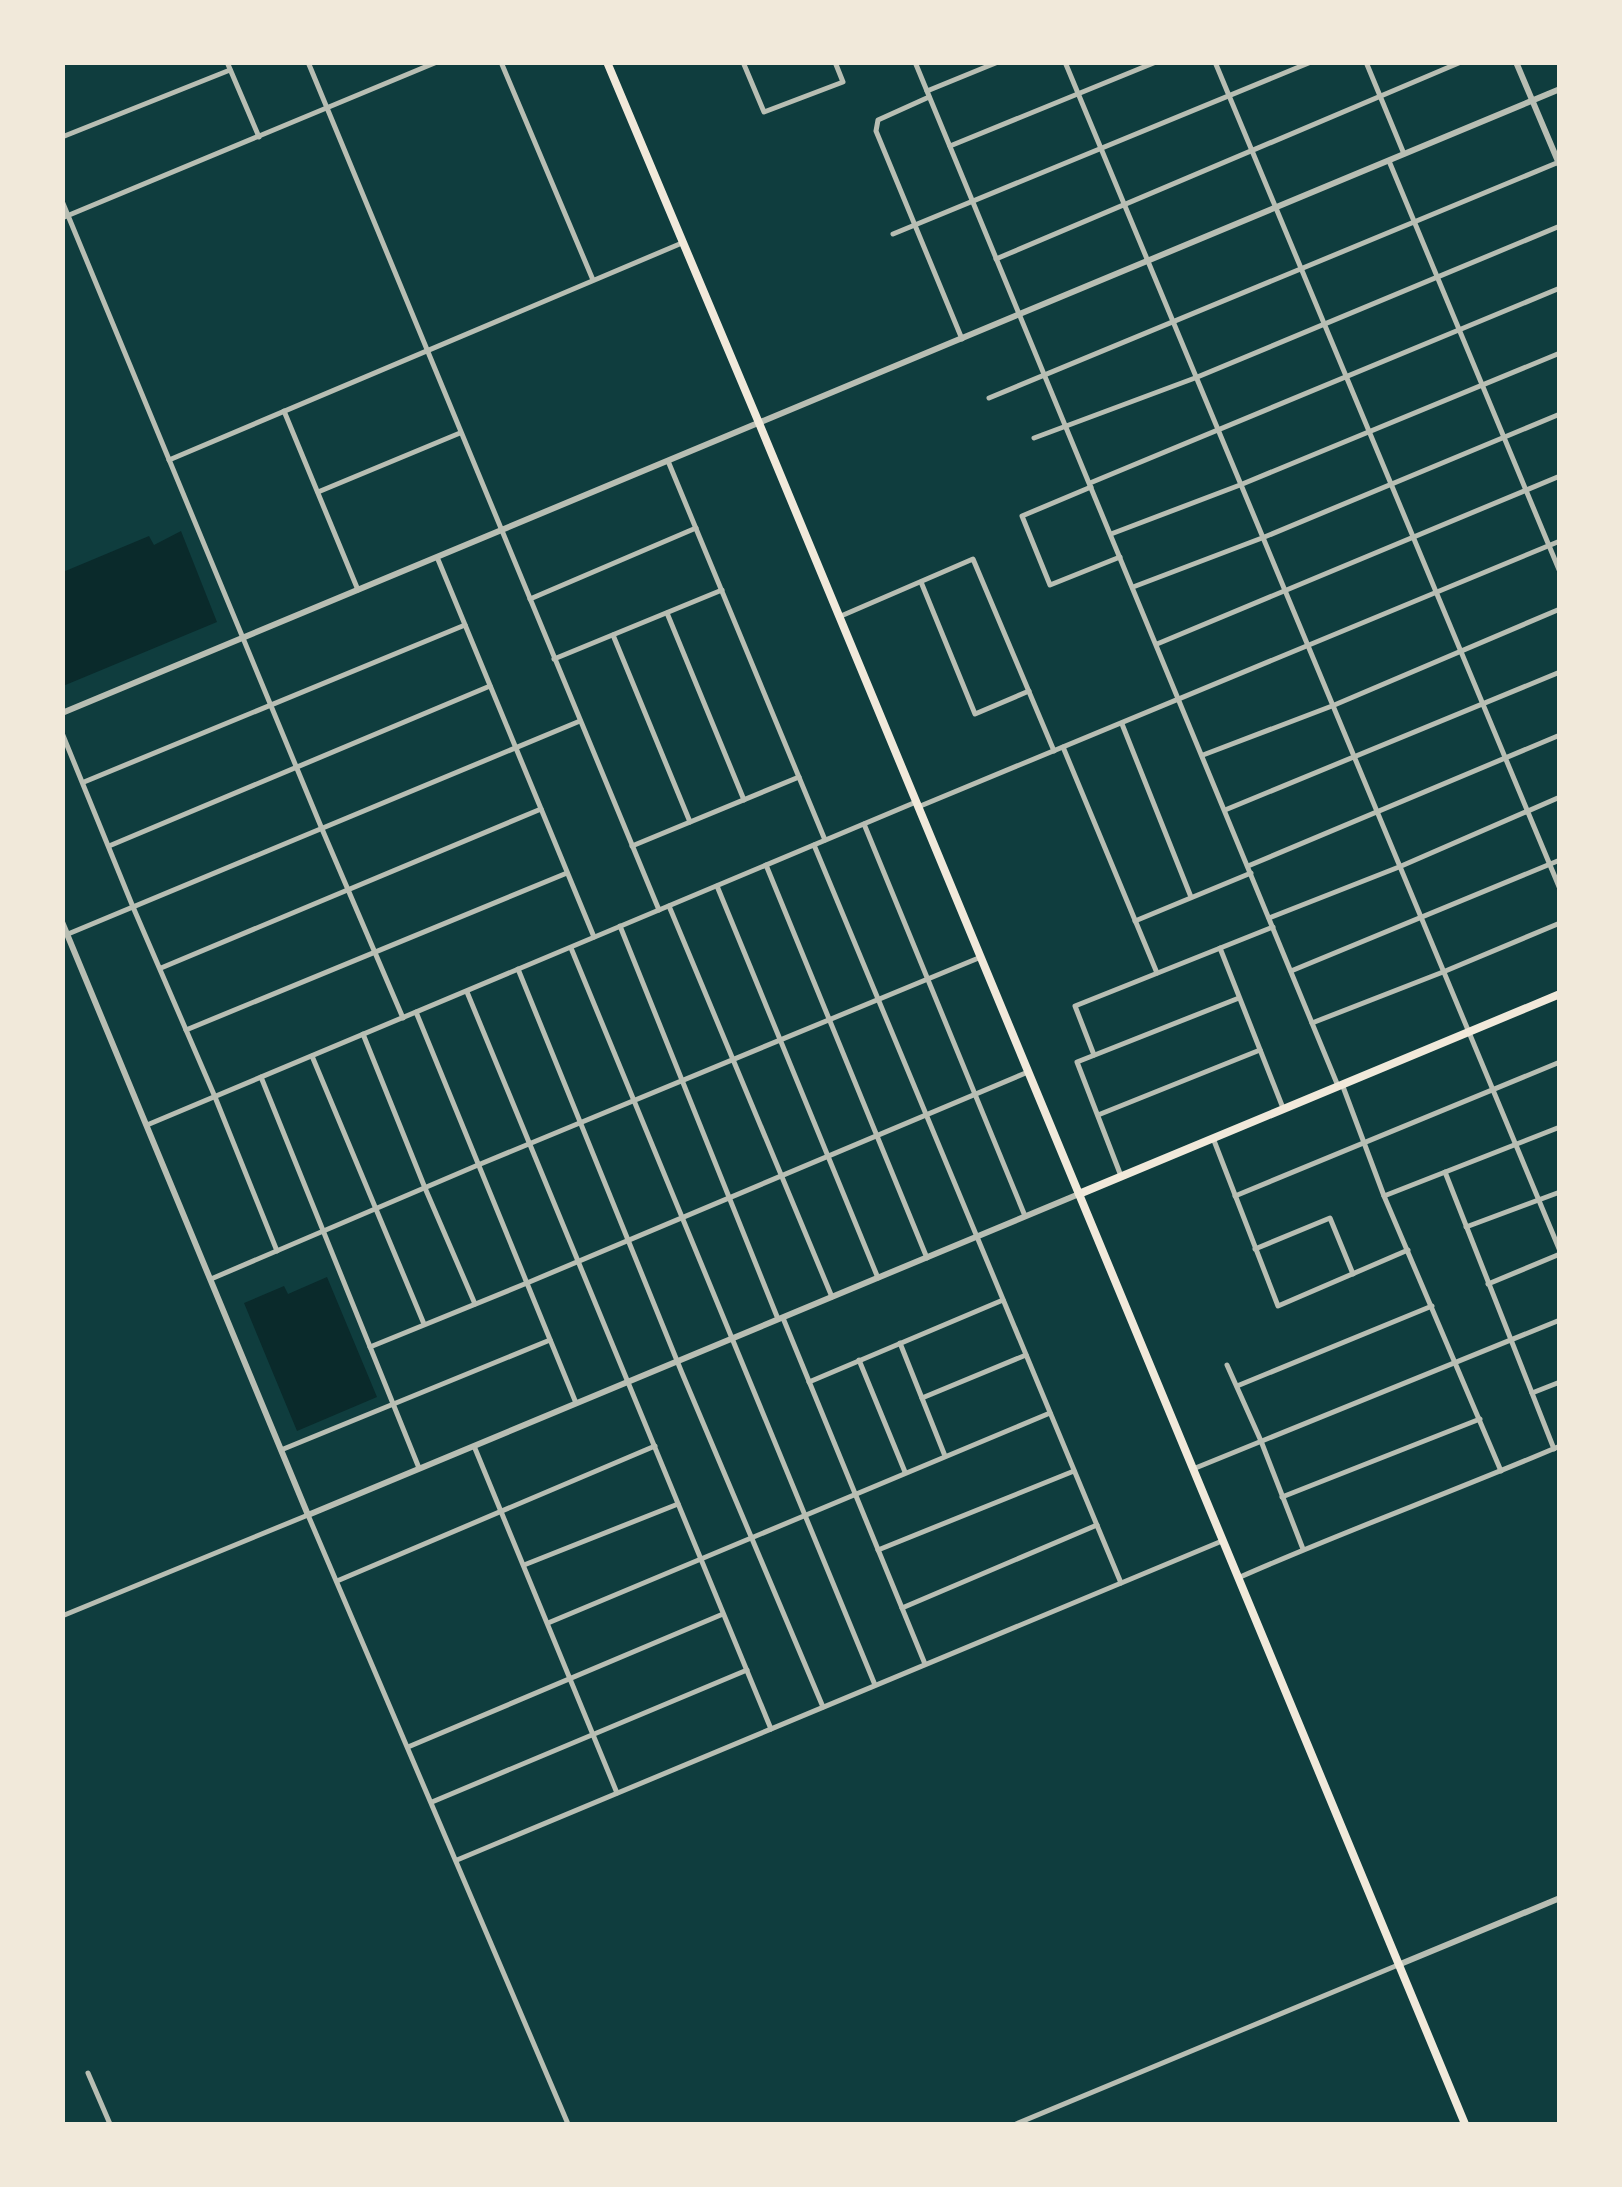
<svg xmlns="http://www.w3.org/2000/svg" width="1622" height="2187" font-family="'Public Sans',sans-serif">
<rect width="100%" height="100%" fill="#0f3d3e"/>
<!-- water -->
<g fill="#0a2a2b">
<polygon points="181,531 217,622 63,686 63,572 149,536 154,545"/>
<polygon points="327,1277 377,1397 297,1431 244,1303 284,1286 288,1294"/>
</g>
<g fill="none" stroke-linecap="round" stroke-linejoin="round">
<!-- minor -->
<g stroke="#b8beb3" stroke-width="5">
<polyline points="227,62 259,137"/>
<polyline points="308,62 659,910"/>
<polyline points="501,62 593,280"/>
<polyline points="743,62 764,112 843,82 835,62"/>
<polyline points="915,62 1338,1086"/>
<polyline points="1065,62 1560,1251"/>
<polyline points="1215,62 1560,889"/>
<polyline points="1366,62 1404,154"/>
<polyline points="927,91 998,62"/>
<polyline points="929,97 878,120 876,131 962,339"/>
<polyline points="62,137 230,70"/>
<polyline points="950,146 1156,62"/>
<polyline points="1389,161 1560,572"/>
<polyline points="62,201 322,829 403,1018"/>
<polyline points="62,218 437,62"/>
<polyline points="893,234 1311,62"/>
<polyline points="996,259 1461,62"/>
<polyline points="989,398 1559,162"/>
<polyline points="284,411 358,590"/>
<polyline points="1034,438 1195,378 1560,226"/>
<polyline points="169,460 682,243"/>
<polyline points="668,461 825,840"/>
<polyline points="1090,483 1560,288"/>
<polyline points="1091,487 1022,516 1050,585 1120,557"/>
<polyline points="318,492 460,433"/>
<polyline points="1111,534 1240,485 1560,353"/>
<polyline points="437,557 594,937"/>
<polyline points="921,582 975,714 1029,691"/>
<polyline points="1133,587 1262,538 1560,414"/>
<polyline points="530,599 696,528"/>
<polyline points="667,613 744,800"/>
<polyline points="841,616 973,559 1054,751"/>
<polyline points="613,635 690,822"/>
<polyline points="1157,644 1560,476"/>
<polyline points="554,659 722,590"/>
<polyline points="1122,724 1191,897"/>
<polyline points="62,733 133,907 215,1097 277,1251"/>
<polyline points="1063,747 1157,973"/>
<polyline points="1203,755 1332,706 1560,609"/>
<polyline points="84,782 465,625"/>
<polyline points="918,807 1560,541"/>
<polyline points="1225,810 1560,672"/>
<polyline points="864,824 1025,1216"/>
<polyline points="814,845 1121,1583"/>
<polyline points="109,846 490,686"/>
<polyline points="632,846 799,777"/>
<polyline points="766,865 927,1258"/>
<polyline points="1248,866 1560,735"/>
<polyline points="717,886 878,1278"/>
<polyline points="669,906 832,1297"/>
<polyline points="1269,918 1399,867 1560,797"/>
<polyline points="1135,921 1251,873"/>
<polyline points="620,926 778,1319"/>
<polyline points="68,934 580,721"/>
<polyline points="571,948 875,1685"/>
<polyline points="1220,948 1283,1108"/>
<polyline points="161,968 541,809"/>
<polyline points="518,969 682,1373 823,1707"/>
<polyline points="1291,971 1560,860"/>
<polyline points="467,992 771,1729"/>
<polyline points="416,1012 576,1403"/>
<polyline points="1312,1023 1443,972 1560,923"/>
<polyline points="186,1030 567,873"/>
<polyline points="363,1034 425,1188 475,1304"/>
<polyline points="1094,1055 1075,1006 1273,927"/>
<polyline points="312,1056 424,1324"/>
<polyline points="261,1077 419,1468"/>
<polyline points="1342,1084 1384,1196 1560,1127"/>
<polyline points="1098,1115 1260,1050"/>
<polyline points="147,1125 916,802"/>
<polyline points="1213,1138 1278,1306 1408,1250"/>
<polyline points="1445,1172 1554,1449"/>
<polyline points="1121,1176 1077,1062 1239,998"/>
<polyline points="1235,1196 1560,1062"/>
<polyline points="1384,1196 1501,1471"/>
<polyline points="1466,1227 1560,1192"/>
<polyline points="1255,1249 1330,1218 1353,1274"/>
<polyline points="211,1279 478,1165 981,957"/>
<polyline points="1488,1284 1560,1254"/>
<polyline points="783,1318 925,1664"/>
<polyline points="900,1343 945,1456"/>
<polyline points="370,1347 527,1283 1028,1072"/>
<polyline points="859,1360 905,1472"/>
<polyline points="1227,1365 1261,1441 1303,1549"/>
<polyline points="809,1382 1003,1300"/>
<polyline points="1237,1386 1432,1306"/>
<polyline points="1532,1393 1560,1382"/>
<polyline points="922,1398 1026,1355"/>
<polyline points="474,1446 617,1793"/>
<polyline points="281,1450 550,1340"/>
<polyline points="1193,1469 1560,1320"/>
<polyline points="1282,1497 1480,1419"/>
<polyline points="878,1550 1074,1471"/>
<polyline points="524,1565 678,1504"/>
<path d="M 1238,1578 C 1344,1531 1453,1492 1560,1446"/>
<polyline points="337,1581 655,1446"/>
<polyline points="902,1608 1097,1525"/>
<polyline points="62,1616 308,1515 568,2124"/>
<polyline points="548,1623 1050,1413"/>
<polyline points="408,1747 723,1614"/>
<polyline points="432,1802 747,1670"/>
<polyline points="457,1860 1222,1541"/>
<polyline points="88,2073 110,2124"/>
<polyline points="1016,2124 1398,1965"/>
</g>
<!-- tertiary -->
<g stroke="#b8beb3" stroke-width="6">
<polyline points="1516,62 1560,166"/>
<polyline points="62,713 1560,89"/>
<polyline points="62,922 308,1515 1079,1194"/>
<polyline points="1398,1965 1560,1898"/>
</g>
<!-- secondary -->
<polyline stroke="#f1e9da" stroke-width="8" points="1079,1194 1560,994"/>
<!-- primary -->
<polyline stroke="#f1e9da" stroke-width="8" points="607,62 759,423 1465,2124"/>
</g>
<!-- border -->
<rect width="1622" height="2187" fill="none" stroke="#f1e9da" stroke-width="130"/>
</svg>
